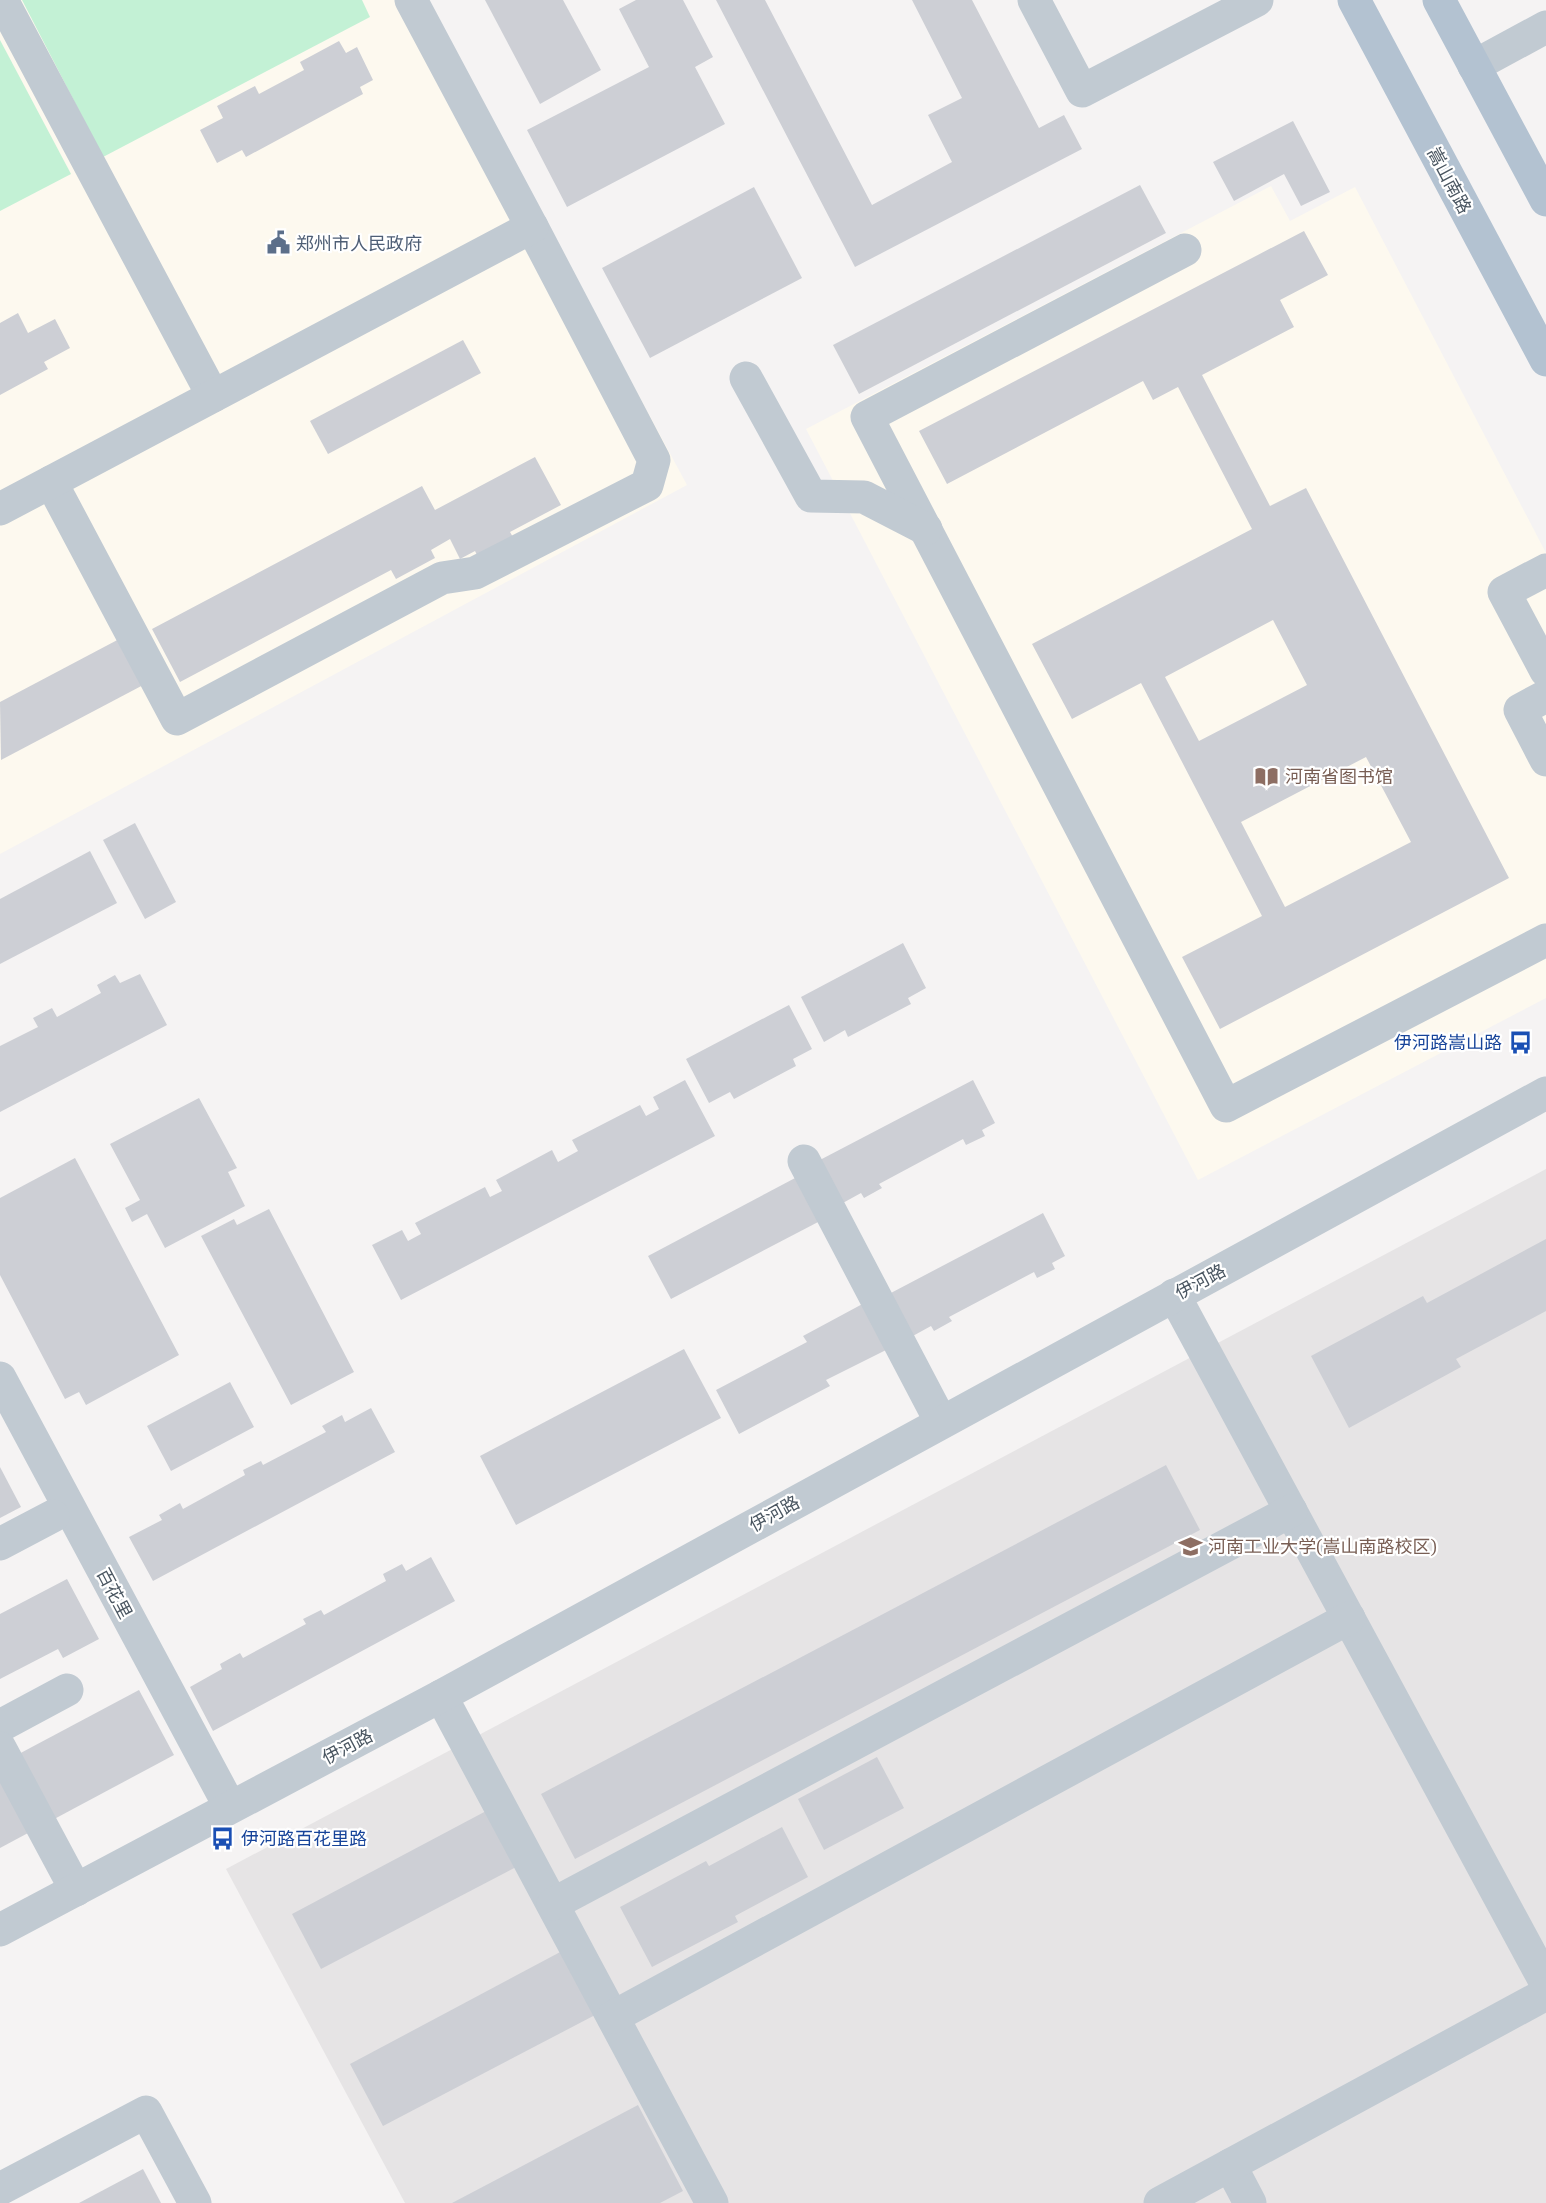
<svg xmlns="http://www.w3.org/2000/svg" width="1546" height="2203" font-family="'Exo 2','Noto Sans SC',sans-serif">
<rect width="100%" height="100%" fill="#f5f3f3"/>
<!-- commercial -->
<g fill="#fdf9ef">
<polygon points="0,0 426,0 687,485 0,854"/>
<polygon points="1271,186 1290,221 1355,187 1546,553 1546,998 1198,1180 806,429"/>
</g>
<!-- education -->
<polygon fill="#e6e4e5" points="1546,1169 1546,2203 405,2203 226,1869"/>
<!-- green -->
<g fill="#c3f1d5">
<polygon points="22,0 362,0 370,17 103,157"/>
<polygon points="0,40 71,174 0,211"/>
</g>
<!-- building -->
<g fill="#cdcfd5" fill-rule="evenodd">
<polygon points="485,0 563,0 601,70 540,104"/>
<polygon points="636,0 683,0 713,57 695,67 725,124 567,207 527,130 649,67 619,9"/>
<polygon points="716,0 765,0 872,205 952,162 928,115 962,98 912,0 972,0 1039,128 1064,115 1082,149 855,267"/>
<polygon points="339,41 346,53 357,47 373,80 360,87 363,94 246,157 242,150 217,163 200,130 223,118 217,106 255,86 259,94 304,70 300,62"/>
<polygon points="1293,121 1330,192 1301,206 1284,174 1234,201 1213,162"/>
<polygon points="1140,185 1166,233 859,394 833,345"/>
<polygon points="754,187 802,278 650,358 602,268"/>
<path d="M 1304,231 L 1328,275 L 1280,300 L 1294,327 L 1202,375 L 1270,506 L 1306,488 L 1509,878 L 1220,1029 L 1182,957 L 1262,916 L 1141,683 L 1072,719 L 1032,644 L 1252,529 L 1178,387 L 1153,400 L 1143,381 L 947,484 L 919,431 ZM 1273,620 L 1307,685 L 1199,741 L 1165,677 ZM 1366,757 L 1411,842 L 1285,907 L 1241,822 Z"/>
<polygon points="18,313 28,333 55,319 70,348 44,362 48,369 0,395 0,323"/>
<polygon points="463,340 481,373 328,454 310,421"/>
<polygon points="535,457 561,505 510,532 514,539 478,557 475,551 460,559 450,539 431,550 435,558 396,579 391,570 180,682 152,629 422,486 435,510"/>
<polygon points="123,637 147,683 1,760 0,702"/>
<polygon points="135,823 176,902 145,919 103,840"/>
<polygon points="90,851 117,903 0,964 0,899"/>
<polygon points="903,943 926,988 908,998 911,1004 848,1037 845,1030 824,1042 801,997"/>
<polygon points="140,974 167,1025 0,1112 0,1046 38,1027 33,1018 52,1008 57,1017 101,993 97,985 115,975 120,983"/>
<polygon points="789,1005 812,1049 793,1059 796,1066 734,1099 730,1092 709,1103 686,1059"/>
<polygon points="685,1080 715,1136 401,1300 372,1245 402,1230 408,1241 421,1234 415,1223 485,1187 490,1197 502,1191 496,1180 552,1150 558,1162 578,1151 572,1140 640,1105 646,1116 659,1109 653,1097"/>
<polygon points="973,1080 995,1123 982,1130 985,1136 966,1145 963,1139 879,1184 882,1188 864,1198 861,1193 841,1204 818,1161"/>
<polygon points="199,1098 237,1168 228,1172 245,1206 165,1248 147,1214 132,1222 125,1208 140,1200 110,1144"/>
<polygon points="75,1158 179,1355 86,1405 79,1392 65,1399 0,1275 0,1198"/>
<polygon points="797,1177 820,1221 671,1299 648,1256"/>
<polygon points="269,1209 354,1372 291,1405 201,1236 234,1219 237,1225"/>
<polygon points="1043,1213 1065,1256 1052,1263 1055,1269 1037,1278 1034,1272 949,1317 952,1321 934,1331 931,1326 911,1337 889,1294"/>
<polygon points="1546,1239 1546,1311 1456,1359 1461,1367 1349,1428 1311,1356 1423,1296 1427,1303"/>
<polygon points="868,1301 892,1347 826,1380 830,1386 739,1434 716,1390 807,1342 803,1336"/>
<polygon points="684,1349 721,1418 516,1525 480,1456"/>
<polygon points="230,1382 254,1427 171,1471 147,1426"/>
<polygon points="371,1408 395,1452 153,1581 129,1537 162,1520 159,1515 180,1503 183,1509 245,1475 243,1470 261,1461 263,1465 326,1432 322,1426 342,1415 345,1422"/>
<polygon points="1166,1465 1200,1530 575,1859 541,1794"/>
<polygon points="0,1467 21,1507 0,1518"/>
<polygon points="431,1557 455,1601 213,1731 190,1687 222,1669 220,1664 240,1653 243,1658 306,1624 303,1619 321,1610 324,1615 386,1581 383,1574 402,1564 406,1571"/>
<polygon points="67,1579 99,1639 63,1658 58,1649 0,1679 0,1614"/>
<polygon points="139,1690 174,1755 0,1848 0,1764"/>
<polygon points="877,1757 904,1808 824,1850 798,1799"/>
<polygon points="488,1810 518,1866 321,1969 292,1914"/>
<polygon points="782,1827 808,1877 735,1916 738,1922 652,1967 620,1907 706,1861 709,1866"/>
<polygon points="564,1950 597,2014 383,2126 350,2064"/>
<polygon points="638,2105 683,2191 660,2203 452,2203"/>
<polygon points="143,2169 161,2203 79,2203"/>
</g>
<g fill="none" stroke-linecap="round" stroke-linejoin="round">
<!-- minor -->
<g stroke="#c1cad2" stroke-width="33">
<polyline points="2,0 213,396"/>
<polyline points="1034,0 1082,91 1257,0"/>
<polyline points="1474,66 1546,27"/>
<polyline points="1185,250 867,417 1226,1106 1546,940"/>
<polyline points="746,378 811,496 864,497 926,529"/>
<polyline points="51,482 177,719 442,578 475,573 647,485 654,460 532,227"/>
<polyline points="0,509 532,227 411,0"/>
<polyline points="1546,570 1504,592 1546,671"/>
<polyline points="1546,696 1520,710 1546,760"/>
<polyline points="804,1161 941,1422"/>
<polyline points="1174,1295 1546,1983"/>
<polyline points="0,1378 230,1807"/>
<polyline points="0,1544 53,1516"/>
<polyline points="441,1696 712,2203"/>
<polyline points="0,1726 67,1690"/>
<polyline points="0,1748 76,1890"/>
<polyline points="553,1904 1291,1511"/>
<polyline points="0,1930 441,1696 1546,1093"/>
<polyline points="613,2017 1349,1618"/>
<polyline points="1230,2165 1250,2203"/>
<polyline points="0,2189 146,2112 195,2203"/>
<polyline points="1160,2203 1546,1994"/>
</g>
<!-- major -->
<g stroke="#b3c2d1" stroke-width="33">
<polyline points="1354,0 1546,360"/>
<polyline points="1439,0 1546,200"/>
</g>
</g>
<!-- icons -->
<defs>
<symbol id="civic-bare" viewBox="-9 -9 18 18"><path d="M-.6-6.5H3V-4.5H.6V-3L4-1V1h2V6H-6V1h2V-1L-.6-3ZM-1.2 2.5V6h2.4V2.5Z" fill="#5c6f8a" stroke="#fff" stroke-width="2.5" paint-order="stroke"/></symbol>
<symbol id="library-bare" viewBox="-9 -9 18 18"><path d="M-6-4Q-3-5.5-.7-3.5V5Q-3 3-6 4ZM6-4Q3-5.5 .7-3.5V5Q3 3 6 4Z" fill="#8d6e63" stroke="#fff" stroke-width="2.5" paint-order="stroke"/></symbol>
<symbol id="bus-bare" viewBox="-9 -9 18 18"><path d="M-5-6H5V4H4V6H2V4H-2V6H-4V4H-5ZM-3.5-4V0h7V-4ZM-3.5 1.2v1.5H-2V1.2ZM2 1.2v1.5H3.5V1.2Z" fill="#1a4fb4" stroke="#fff" stroke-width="2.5" paint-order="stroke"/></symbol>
<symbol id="university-bare" viewBox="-9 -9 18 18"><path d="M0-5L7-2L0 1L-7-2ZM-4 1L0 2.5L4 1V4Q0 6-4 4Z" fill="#8d6e63" stroke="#fff" stroke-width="2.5" paint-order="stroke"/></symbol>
</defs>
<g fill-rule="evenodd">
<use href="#civic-bare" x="262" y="226" width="33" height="33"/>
<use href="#library-bare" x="1250" y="760" width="33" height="33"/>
<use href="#bus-bare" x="1504" y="1026" width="33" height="33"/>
<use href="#university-bare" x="1174" y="1530" width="33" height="33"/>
<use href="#bus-bare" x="206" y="1822" width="33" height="33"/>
</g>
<g text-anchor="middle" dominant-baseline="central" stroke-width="4.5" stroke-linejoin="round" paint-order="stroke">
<!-- street labels -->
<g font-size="18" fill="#4a5661" stroke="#fff">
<text transform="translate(1450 180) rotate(62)">嵩山南路</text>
<text transform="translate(1200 1281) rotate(-28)">伊河路</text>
<text transform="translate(774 1513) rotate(-29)">伊河路</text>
<text transform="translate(115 1593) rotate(62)">百花里</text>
<text transform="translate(347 1746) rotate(-28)">伊河路</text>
</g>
<!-- service labels -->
<g font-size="18" fill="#4e5e75" stroke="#fff" text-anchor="start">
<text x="296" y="243">郑州市人民政府</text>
</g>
<!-- education labels -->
<g font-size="18" fill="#785e54" stroke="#fff" text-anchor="start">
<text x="1285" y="776">河南省图书馆</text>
<text x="1208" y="1546">河南工业大学(嵩山南路校区)</text>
</g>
<!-- transit labels -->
<g font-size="18" fill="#164399" stroke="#fff" text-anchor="end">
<text x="1502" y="1042">伊河路嵩山路</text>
<text x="241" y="1838" text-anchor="start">伊河路百花里路</text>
</g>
</g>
</svg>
